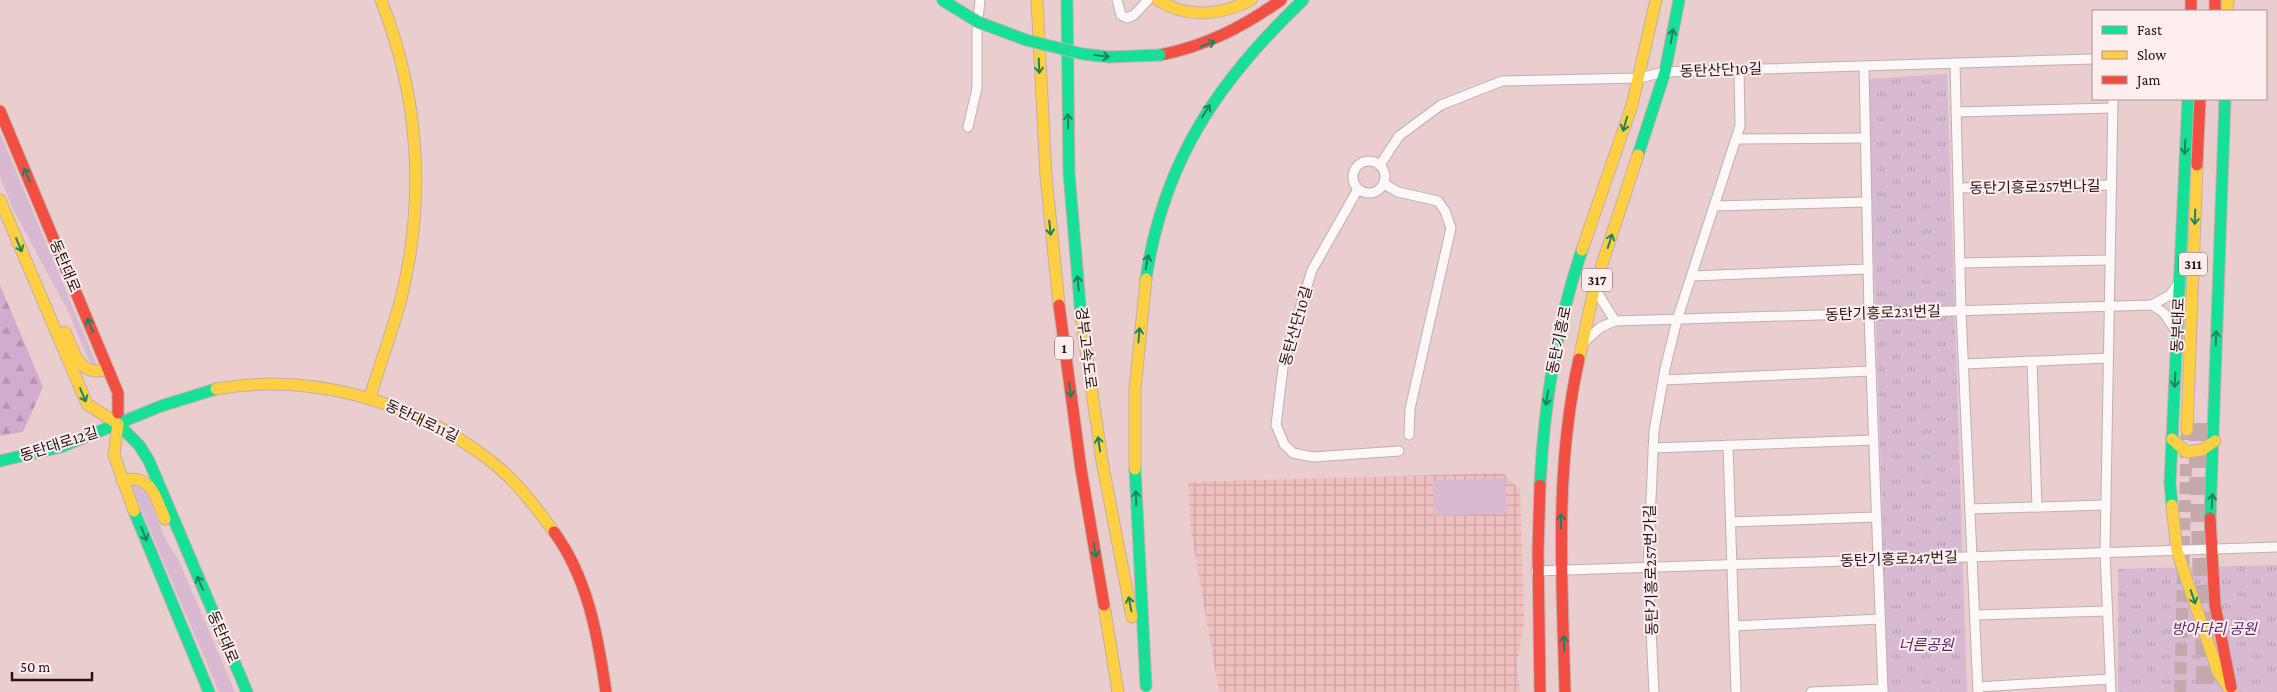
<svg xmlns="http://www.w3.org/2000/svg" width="2277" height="692" font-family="'Crimson Pro','Noto Sans KR',serif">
<defs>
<pattern id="industrial-grid" width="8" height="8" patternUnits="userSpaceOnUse" patternTransform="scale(1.25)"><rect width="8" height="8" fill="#eec0c0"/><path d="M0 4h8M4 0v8" fill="none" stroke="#cca4a4"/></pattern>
<pattern id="forest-firs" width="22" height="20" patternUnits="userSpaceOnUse" patternTransform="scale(1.25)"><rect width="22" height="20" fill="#d2acce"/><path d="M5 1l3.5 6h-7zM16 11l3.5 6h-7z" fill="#b493b0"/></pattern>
<pattern id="park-tufts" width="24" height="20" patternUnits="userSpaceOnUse" patternTransform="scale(1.25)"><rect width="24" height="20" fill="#d7b9d1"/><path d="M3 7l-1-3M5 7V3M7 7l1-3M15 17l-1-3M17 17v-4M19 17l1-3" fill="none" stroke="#b89eb3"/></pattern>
</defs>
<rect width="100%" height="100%" fill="#eacece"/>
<!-- industrial -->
<polygon fill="url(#industrial-grid)" points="1503,473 1520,490 1524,623 1517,664 1520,692 1219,692 1191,531 1188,482"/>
<!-- grass -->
<g fill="#d7b9d1">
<polygon points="0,133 97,365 92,364 88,359 69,313 13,209 0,177"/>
<polygon points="1505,478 1507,513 1434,516 1433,481"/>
<polygon points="130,483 136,483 145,489 166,540 179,561 235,692 219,692"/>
</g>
<!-- forest -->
<polygon fill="url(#forest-firs)" points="0,285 43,387 23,432 0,436"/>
<!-- park -->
<g fill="url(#park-tufts)">
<polygon points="1947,74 1967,692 1888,692 1868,79"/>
<polygon points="2277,565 2277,692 2118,692 2118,569"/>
</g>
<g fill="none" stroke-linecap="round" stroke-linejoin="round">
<!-- secondary-tunnel -->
<polyline stroke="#c3a9a9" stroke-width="12" stroke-dasharray="12 6" stroke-linecap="butt" points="2180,692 2187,430"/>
<!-- highway-tunnel -->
<polyline stroke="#c3a9a9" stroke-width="18" stroke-dasharray="18 9" stroke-linecap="butt" points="2198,423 2198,471 2206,692"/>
<defs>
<g id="street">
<polyline points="1117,0 1121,15 1127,18 1134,15 1148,0"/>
<polyline points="1955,63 1961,311 1978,692"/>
<polyline points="1864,66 1869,314 1883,692"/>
<polyline points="1956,112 2113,108"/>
<polyline points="968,127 977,88 977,30 980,0"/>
<polyline points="1737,139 1865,138"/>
<circle cx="1369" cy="177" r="16"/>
<polyline points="1380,165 1399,136 1441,105 1502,81 1639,78 1665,72 2093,59"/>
<polyline points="1384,184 1398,192 1438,201 1445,211 1451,228 1410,409 1409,435"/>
<polyline points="1958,188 2112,185"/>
<polyline points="1358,189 1312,270 1284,360 1276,425 1284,444 1293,453 1313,457 1399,451"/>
<polyline points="1715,206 1867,202"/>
<polyline points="1960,263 2110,260"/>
<polyline points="1692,276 1868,269"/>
<polyline points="1615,321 2152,305"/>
<polyline points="2175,330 2164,313 2152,305 2170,295 2178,284"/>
<polyline points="1585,341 1601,327 1615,321 1595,289"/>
<polyline points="2032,361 2037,507"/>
<polyline points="1964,364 2108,358"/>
<polyline points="1663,380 1871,371"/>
<polyline points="1728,445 1736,692"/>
<polyline points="1653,448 1874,440"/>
<polyline points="1970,509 2106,505"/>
<polyline points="1731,522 1876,517"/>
<polyline points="1536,571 2277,547"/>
<polyline points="1975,615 2107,611"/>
<polyline points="1734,626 1880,619"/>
<polyline points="1978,687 2110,679"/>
<polyline points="1654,692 1648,567 1654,431 1665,369 1677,320 1740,126 1739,69"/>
<polyline points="1811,692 1883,689"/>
<polyline points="2111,692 2105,553 2113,99"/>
</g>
<g id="fast">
<polyline points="1067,0 1069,173 1081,316"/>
<polyline points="1638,155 1665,72 1679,0"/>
<path d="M 1146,279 C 1163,161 1219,80 1303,0"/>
<polyline points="118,413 118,424 139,445 149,461 247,692"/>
<polyline points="0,461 61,447 161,406 216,389"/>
<polyline points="1135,469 1146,686"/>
<path d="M 1540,485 C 1544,405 1556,326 1582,250"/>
<polyline points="2172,505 2170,483 2188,99"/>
<polyline points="134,511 209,692"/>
<polyline points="2210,518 2225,99"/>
</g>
<g id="slow">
<polyline points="1037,0 1046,176 1059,305"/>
<path d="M 1158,0 C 1188,19 1221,15 1251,0"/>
<polyline points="2227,11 2228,0"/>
<polyline points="0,200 87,404 118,424 114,455 134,511"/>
<polyline points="1582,250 1632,105 1656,0"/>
<polyline points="1081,316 1102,461 1132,617"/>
<path d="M 65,332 C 75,354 79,378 108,369"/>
<polyline points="1579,359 1594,289 1638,155"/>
<path d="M 216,389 C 311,372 412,401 488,459 C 515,479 535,506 554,532"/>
<path d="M 370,397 C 380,364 392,332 401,299 C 426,198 419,96 381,0"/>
<polyline points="2187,430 2197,165"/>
<polyline points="2172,439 2186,452 2202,450 2215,441"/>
<polyline points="1135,469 1135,389 1146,279"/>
<path d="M 122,481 C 151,472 156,498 165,519"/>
<polyline points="2172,505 2177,551 2218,672 2231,691"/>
<polyline points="1104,605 1118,692"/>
</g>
<g id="jam">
<polyline points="2191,0 2191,11"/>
<polyline points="2215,0 2215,11"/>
<path d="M 1160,55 C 1206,46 1243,27 1281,0"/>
<polyline points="0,111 118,393 118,413"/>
<polyline points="2197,165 2200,99"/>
<polyline points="1059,305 1081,469 1104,605"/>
<polyline points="1540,485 1538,552 1540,692"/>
<polyline points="2210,518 2215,605 2231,687"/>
<path d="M 554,532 C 588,578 598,637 606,692"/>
<path d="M 1565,692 C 1562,579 1554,471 1579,359"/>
</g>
</defs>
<!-- street casing -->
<use href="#street" stroke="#c3aeae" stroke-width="11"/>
<!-- fast casing -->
<use href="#fast" stroke="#c3aeae" stroke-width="13"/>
<!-- slow casing -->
<use href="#slow" stroke="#c3aeae" stroke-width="13"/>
<!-- jam casing -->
<use href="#jam" stroke="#c3aeae" stroke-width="13"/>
<!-- street -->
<use href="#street" stroke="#fcf8f8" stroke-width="9"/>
<!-- fast -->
<use href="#fast" stroke="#16e098" stroke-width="11"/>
<!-- slow -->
<use href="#slow" stroke="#ffcf43" stroke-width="11"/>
<!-- jam -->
<use href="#jam" stroke="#f24e42" stroke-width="11"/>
<defs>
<polyline id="fast-bridge" points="942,0 978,22 1026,40 1083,54 1109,57 1160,55"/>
</defs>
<!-- fast-bridge casing -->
<use href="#fast-bridge" stroke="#c0b1b2" stroke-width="13" stroke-linecap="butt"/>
<!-- fast-bridge -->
<use href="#fast-bridge" stroke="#16e098" stroke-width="11"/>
</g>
<!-- one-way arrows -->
<defs><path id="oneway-shaft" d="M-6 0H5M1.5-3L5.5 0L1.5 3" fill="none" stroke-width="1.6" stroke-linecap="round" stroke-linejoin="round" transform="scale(1.25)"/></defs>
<g stroke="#1d845d">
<use href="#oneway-shaft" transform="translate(1672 36) rotate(-80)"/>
<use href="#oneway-shaft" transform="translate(1208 44) rotate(-20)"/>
<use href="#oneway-shaft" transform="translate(1102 56) rotate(7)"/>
<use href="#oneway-shaft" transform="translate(1039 66) rotate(88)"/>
<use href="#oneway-shaft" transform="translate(1206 111) rotate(-57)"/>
<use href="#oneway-shaft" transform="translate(1068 121) rotate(-92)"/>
<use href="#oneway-shaft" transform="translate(1625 124) rotate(107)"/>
<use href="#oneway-shaft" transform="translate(2185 147) rotate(93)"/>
<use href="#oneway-shaft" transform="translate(27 175) rotate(-113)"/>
<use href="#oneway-shaft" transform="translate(2195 217) rotate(92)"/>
<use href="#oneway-shaft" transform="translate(1050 228) rotate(84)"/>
<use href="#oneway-shaft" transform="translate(1610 241) rotate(-72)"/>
<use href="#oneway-shaft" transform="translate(19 245) rotate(67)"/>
<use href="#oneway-shaft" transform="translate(1147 262) rotate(-80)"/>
<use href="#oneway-shaft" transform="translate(1078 283) rotate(-96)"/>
<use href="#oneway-shaft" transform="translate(90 325) rotate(-113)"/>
<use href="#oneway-shaft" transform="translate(1139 335) rotate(-85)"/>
<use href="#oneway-shaft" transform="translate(2216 338) rotate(-88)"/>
<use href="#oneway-shaft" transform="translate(2175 380) rotate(93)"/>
<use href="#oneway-shaft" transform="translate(1070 390) rotate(82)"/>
<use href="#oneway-shaft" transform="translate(83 395) rotate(67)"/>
<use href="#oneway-shaft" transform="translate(1547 398) rotate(99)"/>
<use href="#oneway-shaft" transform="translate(1099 444) rotate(-99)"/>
<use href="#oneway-shaft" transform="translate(1136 498) rotate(-92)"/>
<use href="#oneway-shaft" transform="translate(2212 501) rotate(-87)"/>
<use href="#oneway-shaft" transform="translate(1561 521) rotate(-90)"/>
<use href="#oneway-shaft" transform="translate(144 534) rotate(68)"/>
<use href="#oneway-shaft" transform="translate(1095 550) rotate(80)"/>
<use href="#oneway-shaft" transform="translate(200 583) rotate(-113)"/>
<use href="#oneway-shaft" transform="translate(2193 597) rotate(71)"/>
<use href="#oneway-shaft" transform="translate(1130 604) rotate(-101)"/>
<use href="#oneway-shaft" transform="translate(1564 643) rotate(-92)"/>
</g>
<g text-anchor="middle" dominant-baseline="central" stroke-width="4" stroke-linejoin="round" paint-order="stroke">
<!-- shield labels -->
<g fill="#feeded" stroke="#675455" stroke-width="1">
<rect x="2179" y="252.5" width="28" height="23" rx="4"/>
<rect x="1582" y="268.5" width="30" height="23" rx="4"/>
<rect x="1055" y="336.5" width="18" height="23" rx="4"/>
</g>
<g font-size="14" font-weight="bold" fill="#261314">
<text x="2193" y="264">311</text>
<text x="1597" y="280">317</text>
<text x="1064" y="348">1</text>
</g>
<!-- street labels -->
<g font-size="15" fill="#261314" stroke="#feeded">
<text transform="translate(1721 70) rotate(-2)">동탄산단10길</text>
<text transform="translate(2035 187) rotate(-1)">동탄기흥로257번나길</text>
<text transform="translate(65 266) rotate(67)">동탄대로</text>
<text transform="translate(1883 313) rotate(-2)">동탄기흥로231번길</text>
<text transform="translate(2178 325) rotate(-88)">동부대로</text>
<text transform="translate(1296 326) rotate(-74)">동탄산단10길</text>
<text transform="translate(1559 340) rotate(-78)">동탄기흥로</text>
<text transform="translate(1086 348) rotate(83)">경부고속도로</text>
<text transform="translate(422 421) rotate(25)">동탄대로11길</text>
<text transform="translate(59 444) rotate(-18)">동탄대로12길</text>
<text transform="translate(1899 559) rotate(-2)">동탄기흥로247번길</text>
<text transform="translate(1651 570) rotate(-91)">동탄기흥로257번가길</text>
<text transform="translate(223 637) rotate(67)">동탄대로</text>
</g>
<!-- park labels -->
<g font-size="15" font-style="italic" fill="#5e256f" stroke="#feeded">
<text x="2214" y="629">방아다리 공원</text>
<text x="1926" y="645">너른공원</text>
</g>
</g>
<!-- legend -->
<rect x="2092" y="10" width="175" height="90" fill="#feeded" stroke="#a89696"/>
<rect x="2102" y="26" width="25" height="8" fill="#16e098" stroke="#a89696"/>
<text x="2137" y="35" font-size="15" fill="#261314">Fast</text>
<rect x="2102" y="51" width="25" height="8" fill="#ffcf43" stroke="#a89696"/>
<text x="2137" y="60" font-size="15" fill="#261314">Slow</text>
<rect x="2102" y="76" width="25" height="8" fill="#f24e42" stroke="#a89696"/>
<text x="2137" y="85" font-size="15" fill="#261314">Jam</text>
<!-- scale -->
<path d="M12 672v8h80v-8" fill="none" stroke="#261314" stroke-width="2.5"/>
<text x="20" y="672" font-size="15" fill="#261314" stroke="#feeded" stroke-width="4" paint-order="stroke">50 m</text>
</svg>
